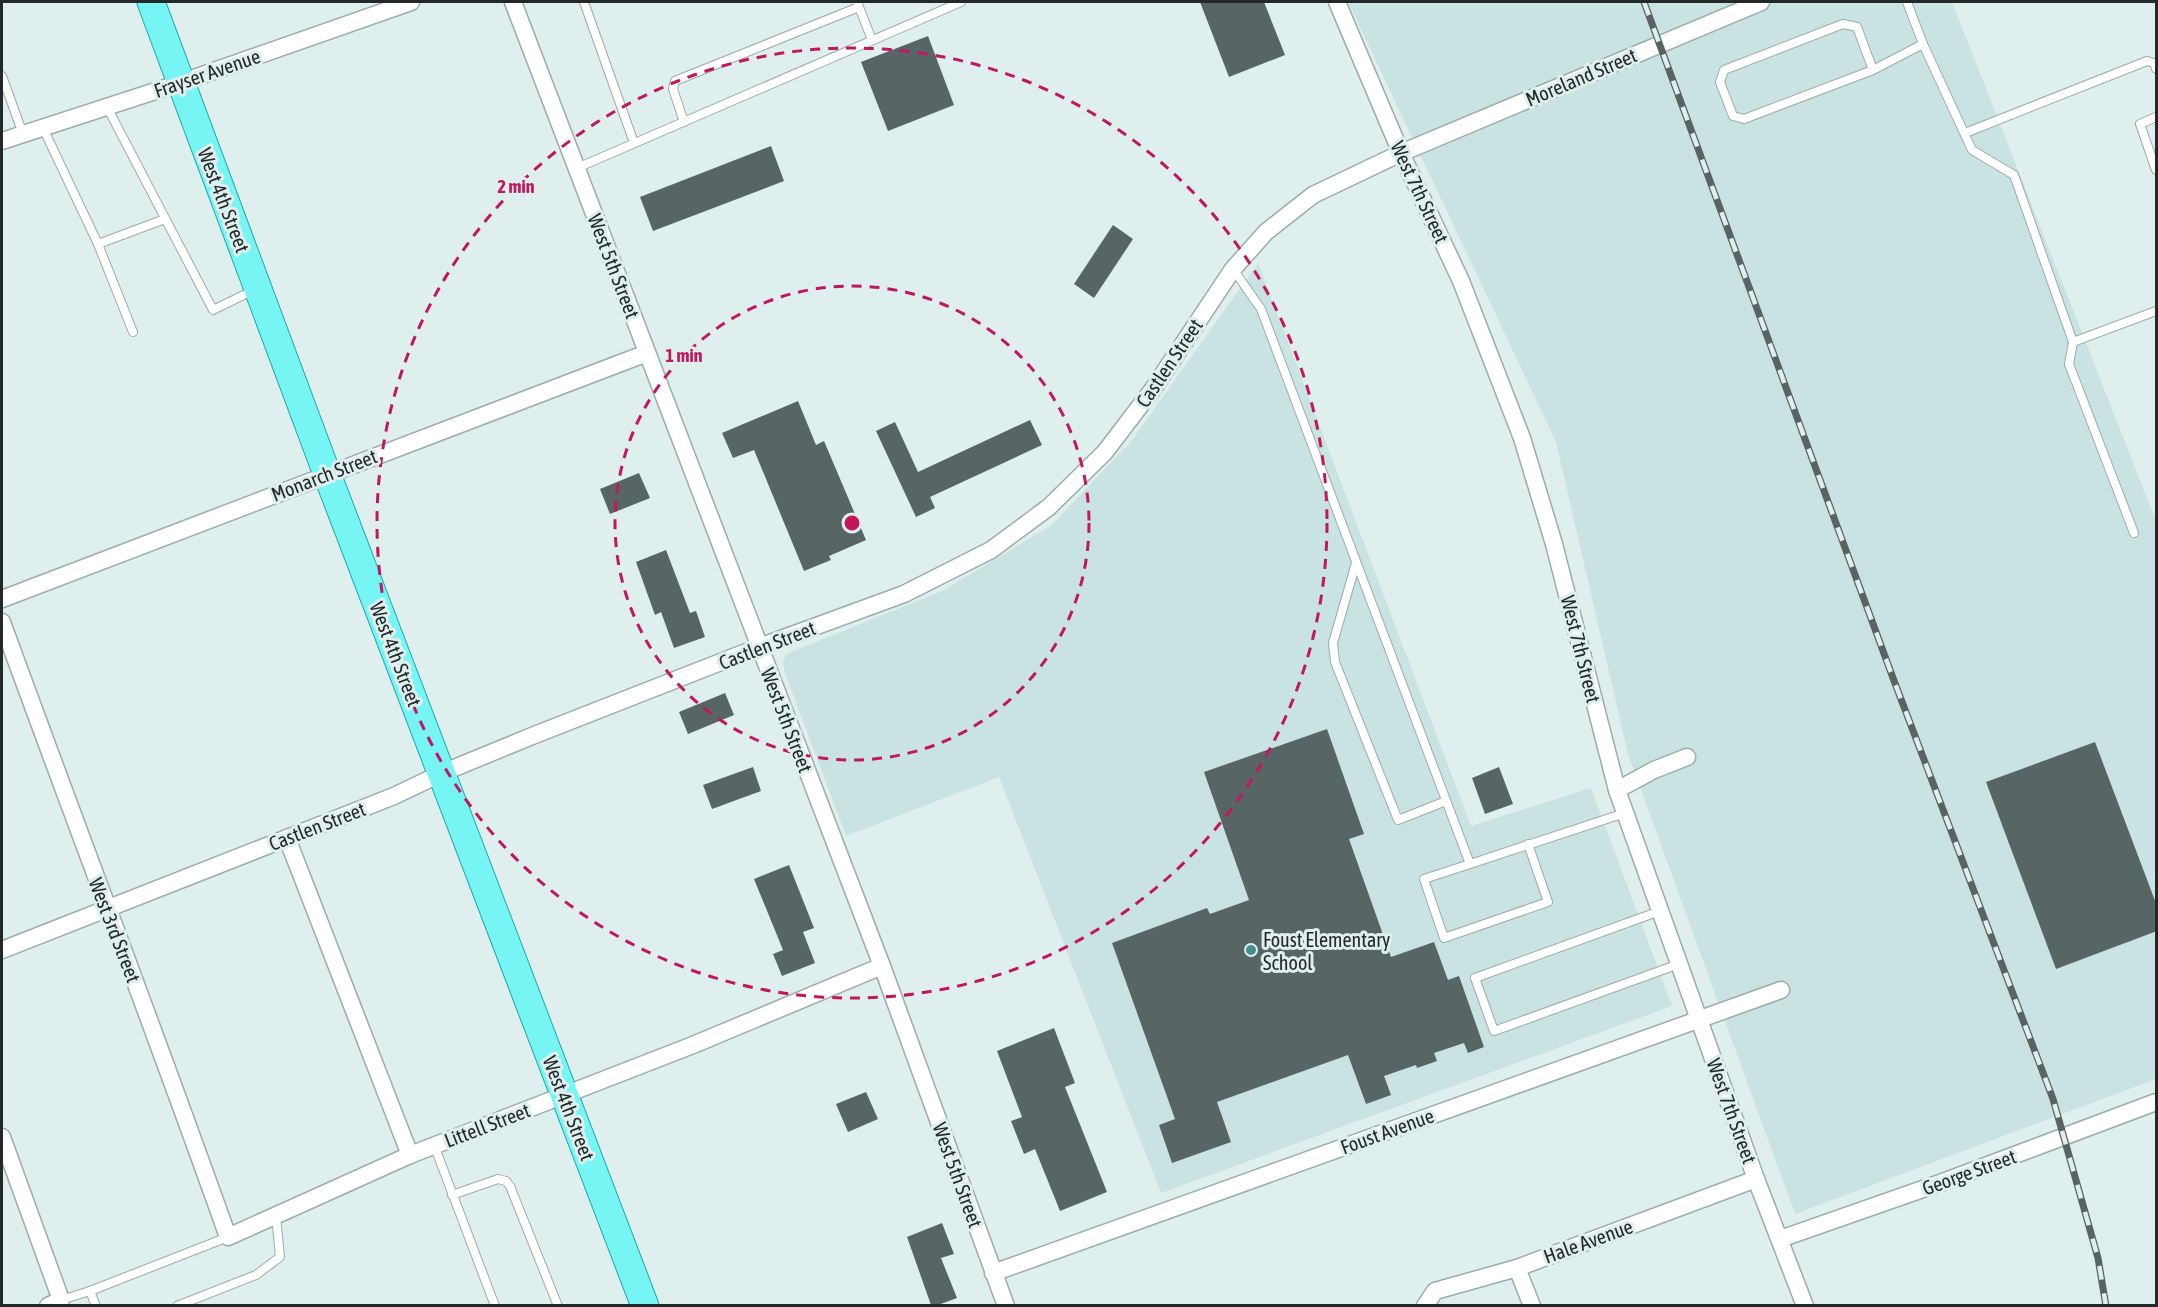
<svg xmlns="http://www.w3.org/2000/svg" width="2158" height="1307" font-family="'Asap Condensed',sans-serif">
<rect width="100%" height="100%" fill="#deefee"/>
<!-- built -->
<g fill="#c9e3e2">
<polygon points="1348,2 1952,2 2156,521 2156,873 2153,874 2156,887 2156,1079 1795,1214 1628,754 1556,442"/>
<polygon points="1258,263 1471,826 1591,788 1672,1006 1161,1193 999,777 846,836 785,673 783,663 786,654 942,591 1052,525 1133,439"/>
</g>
<!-- building -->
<g fill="#576665">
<polygon points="1200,2 1264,2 1285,55 1229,77"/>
<polygon points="928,36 954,105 888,131 861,62"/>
<polygon points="771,146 784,181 653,231 640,197"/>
<polygon points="1113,225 1133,239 1094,298 1074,284"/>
<polygon points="798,401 816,445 824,441 866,540 829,556 831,560 804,571 754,450 733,458 722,433"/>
<polygon points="1030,420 1042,445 930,497 935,508 916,517 876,431 895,422 918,472"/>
<polygon points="639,473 650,498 610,514 600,489"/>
<polygon points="666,550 690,613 696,611 705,637 674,648 661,612 655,615 636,562"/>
<polygon points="725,693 734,715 688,734 679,712"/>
<polygon points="1327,729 1364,834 1349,839 1391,957 1434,942 1448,980 1459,976 1484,1047 1468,1053 1464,1043 1434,1053 1437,1061 1417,1068 1416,1065 1384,1076 1391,1095 1366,1104 1348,1055 1217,1102 1231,1142 1172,1163 1159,1125 1175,1119 1112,943 1207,908 1210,914 1249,900 1204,772"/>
<polygon points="2095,742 2157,906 2157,931 2056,969 1986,782"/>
<polygon points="753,767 761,791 712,809 703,785"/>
<polygon points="1499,767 1513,804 1485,814 1472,778"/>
<polygon points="789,865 814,928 803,932 815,963 782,976 773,954 783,950 754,879"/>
<polygon points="1054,1028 1075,1083 1065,1087 1107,1192 1060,1211 1035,1149 1024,1154 1011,1121 1022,1117 997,1051"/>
<polygon points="866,1092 878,1119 848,1132 836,1104"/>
<polygon points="942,1223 954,1254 941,1258 957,1298 938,1305 931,1305 907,1237"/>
</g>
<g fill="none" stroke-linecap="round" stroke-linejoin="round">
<defs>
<g id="lane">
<polyline points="584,2 634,143"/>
<polyline points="857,2 872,40"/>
<polyline points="1907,2 1923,44 1972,150 2014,175 2073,342 2069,364 2134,533"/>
<polyline points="1873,70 1857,27 1843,24 1724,70 1720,82 1733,116 1744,119 1873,70 1923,44"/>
<polyline points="2,76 23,134"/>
<polyline points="107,107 213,310 254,290"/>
<polyline points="2156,117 2140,124 2156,170"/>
<polyline points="684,122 673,89 675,81 859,7"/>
<polyline points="43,128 98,244 165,219"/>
<polyline points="1965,133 2147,61 2154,63 2156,69"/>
<polyline points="577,168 961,2"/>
<polyline points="98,244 133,332"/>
<polyline points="1233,269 1261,309 1470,864 1625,813"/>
<polyline points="2073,342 2156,311"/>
<polyline points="1356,563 1333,643 1335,662 1398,820 1446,801"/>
<polyline points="1470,864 1424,879 1444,938 1548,902 1528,844"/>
<polyline points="1660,911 1475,978 1494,1031 1679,964"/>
<polyline points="434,1145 495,1306"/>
<polyline points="452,1195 498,1179 506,1181 510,1186 558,1306"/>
<polyline points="90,1291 96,1306"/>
<polyline points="61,1300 90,1291 228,1237"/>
<polyline points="177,1306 256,1275 280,1257 276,1216"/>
</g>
<g id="street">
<polyline points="513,2 882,966 1006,1306"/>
<polyline points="1337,2 1401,153 1461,281 1522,438 1554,544 1617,790 1756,1179 1805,1306"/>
<polyline points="2,141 180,83 411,2"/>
<polyline points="2,599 647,353"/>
<path d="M 2,622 C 77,828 155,1031 228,1237 L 410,1155 L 693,1045 L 882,966"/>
<polyline points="1617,790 1654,770 1687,757"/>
<polyline points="287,838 410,1155"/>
<polyline points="2,950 394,796 442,773 532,736 759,647 904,594 991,550 1049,507 1105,452 1153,389 1233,269 1266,232 1313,195 1401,153 1761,2"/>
<polyline points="2,1137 61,1300 48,1306"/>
<polyline points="1780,1239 1940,1183 2156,1102"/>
<polyline points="1517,1268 1532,1306"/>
<polyline points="993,1273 1781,990"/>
<polyline points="1425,1306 1435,1291 1517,1268 1756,1179"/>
</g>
<polyline id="primary" points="151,2 327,474 645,1306"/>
</defs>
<!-- lane casing -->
<use href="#lane" stroke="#9cacac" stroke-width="10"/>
<!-- street casing -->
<use href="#street" stroke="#9cacac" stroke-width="19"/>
<!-- primary casing -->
<use href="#primary" stroke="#1fa9a9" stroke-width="29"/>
<!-- lane -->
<use href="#lane" stroke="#fff" stroke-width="8"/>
<!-- street -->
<use href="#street" stroke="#fff" stroke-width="16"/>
<!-- primary -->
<use href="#primary" stroke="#77f5f5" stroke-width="27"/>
<defs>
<polyline id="rail" points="1644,2 1893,678 2053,1099 2098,1258 2106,1306"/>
</defs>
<!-- rail casing -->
<use href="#rail" stroke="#5a6363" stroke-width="7"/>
<!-- rail -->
<use href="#rail" stroke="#deefee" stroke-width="4.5" stroke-dasharray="14" stroke-linecap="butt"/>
</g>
<!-- distance rings -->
<g fill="none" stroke="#c2185b" stroke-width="3" stroke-dasharray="10 8">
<circle cx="852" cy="523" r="237"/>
<circle cx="852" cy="523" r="475"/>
</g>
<!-- markers -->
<circle fill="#468e8d" stroke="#deefee" stroke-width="2" cx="1251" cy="950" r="6"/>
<g text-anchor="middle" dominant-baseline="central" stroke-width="6" stroke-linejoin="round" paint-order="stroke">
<!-- street labels -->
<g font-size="20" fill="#232929" stroke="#deefee">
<text transform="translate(207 73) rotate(-19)">Frayser Avenue</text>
<text transform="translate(1581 77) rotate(-23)">Moreland Street</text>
<text transform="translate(1420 192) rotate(65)">West 7th Street</text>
<text transform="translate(224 200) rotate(69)">West 4th Street</text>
<text transform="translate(614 266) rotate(69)">West 5th Street</text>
<text transform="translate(1169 363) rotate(-56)">Castlen Street</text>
<text transform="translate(324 475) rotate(-21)">Monarch Street</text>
<text transform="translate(767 645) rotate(-21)">Castlen Street</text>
<text transform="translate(1581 649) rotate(76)">West 7th Street</text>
<text transform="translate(396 654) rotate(69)">West 4th Street</text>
<text transform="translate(787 720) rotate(69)">West 5th Street</text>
<text transform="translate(317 826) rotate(-21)">Castlen Street</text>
<text transform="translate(115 930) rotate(69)">West 3rd Street</text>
<text transform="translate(569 1108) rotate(69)">West 4th Street</text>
<text transform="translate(1732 1111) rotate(70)">West 7th Street</text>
<text transform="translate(487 1125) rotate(-21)">Littell Street</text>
<text transform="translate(1387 1131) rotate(-20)">Foust Avenue</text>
<text transform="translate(1969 1172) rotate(-20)">George Street</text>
<text transform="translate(958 1175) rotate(70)">West 5th Street</text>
<text transform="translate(1588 1241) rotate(-20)">Hale Avenue</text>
</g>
<!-- poi labels -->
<g font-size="20" fill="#232929" stroke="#deefee" text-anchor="start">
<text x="1263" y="939">Foust Elementary<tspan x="1263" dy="23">School</tspan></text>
</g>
</g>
<circle cx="852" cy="523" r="9" fill="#c2185b" stroke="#deefee" stroke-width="3"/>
<g font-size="18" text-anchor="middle" font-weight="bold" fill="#c2185b" stroke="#deefee" stroke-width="6" stroke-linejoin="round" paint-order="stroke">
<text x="516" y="193">2 min</text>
<text x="684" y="362">1 min</text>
</g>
<!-- border -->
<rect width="2158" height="1307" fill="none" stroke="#232929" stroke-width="6"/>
</svg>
